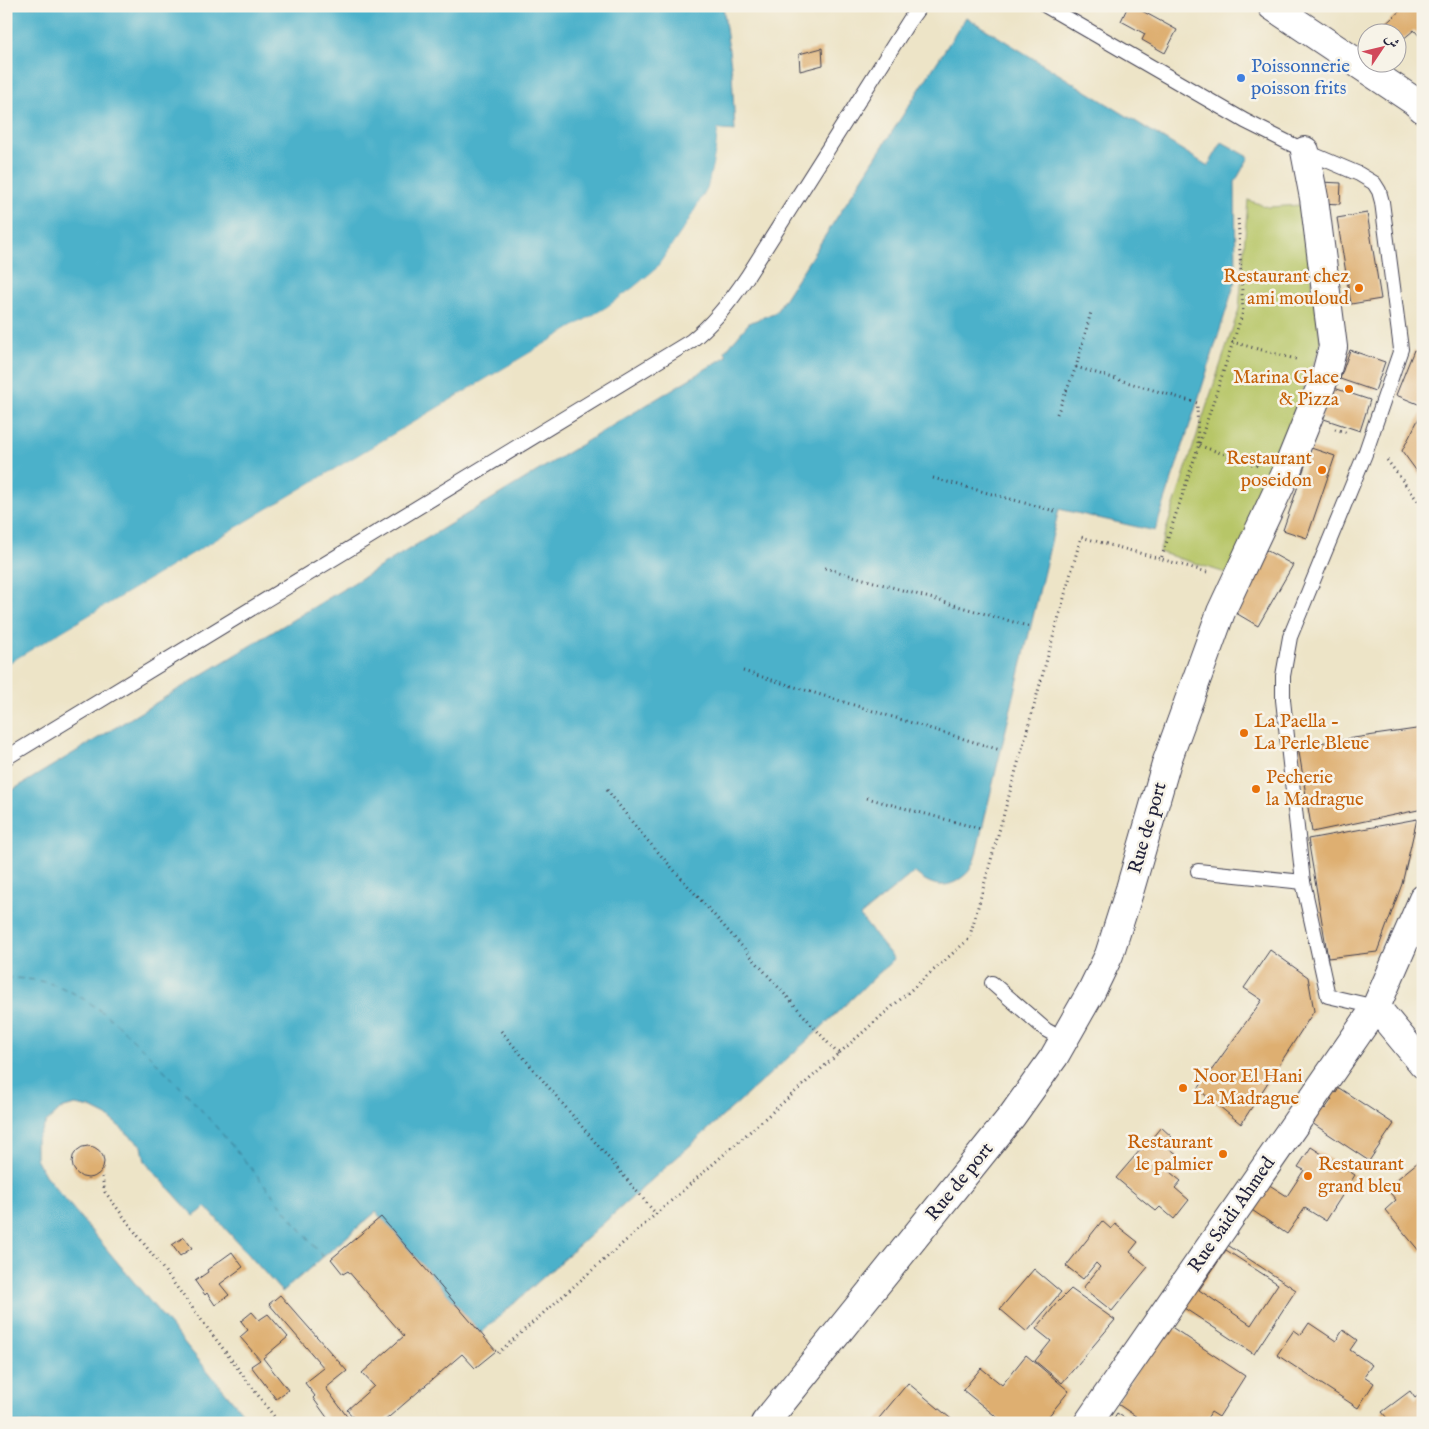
<svg xmlns="http://www.w3.org/2000/svg" width="1429" height="1429" font-family="'IM FELL English',Amiri,serif">
<rect width="100%" height="100%" fill="#f7f3e8"/>
<filter id="ink" filterUnits="userSpaceOnUse"><feTurbulence type="fractalNoise" baseFrequency=".02" numOctaves="2"/><feDisplacementMap in="SourceGraphic" scale="10" xChannelSelector="R" yChannelSelector="G"/><feConvolveMatrix kernelMatrix="1 2 1 2 8 2 1 2 1" color-interpolation-filters="sRGB"/></filter>
<filter id="wash" filterUnits="userSpaceOnUse"><feTurbulence type="fractalNoise" baseFrequency=".0096" numOctaves="4" result="noise"/><feDisplacementMap in="SourceGraphic" scale="20" xChannelSelector="R" yChannelSelector="G"/><feGaussianBlur stdDeviation="1.12" result="paint"/><feColorMatrix in="noise" values="0 0 0 0 0 0 0 0 0 0 0 0 0 0 0 0 0 1.4 0 .05"/><feComposite in="paint" operator="in"/></filter>
<g filter="url(#wash)">
<rect width="100%" height="100%" fill="#ede4c7"/>
<!-- green -->
<polygon fill="#b7c668" stroke="#6c7452" points="1248,200 1268,207 1301,205 1321,344 1232,575 1159,552 1189,459 1239,309"/>
<!-- water -->
<g fill="#4bb1ca" stroke="#366a82">
<polygon points="6,6 723,6 732,73 735,131 718,130 716,150 708,187 687,224 656,269 633,288 607,307 6,665"/>
<path d="M 966,17 L 1208,166 L 1222,142 L 1249,157 L 1235,182 L 1236,279 L 1197,403 L 1155,531 L 1059,509 L 981,833 C 978,846 976,860 969,871 C 966,875 961,878 957,881 C 940,890 927,883 914,872 L 860,916 L 894,959 L 809,1039 L 481,1333 L 376,1212 L 282,1292 L 206,1207 L 194,1216 L 145,1162 L 142,1146 L 107,1116 L 91,1108 L 75,1105 L 61,1109 L 46,1123 L 36,1140 L 36,1158 L 45,1175 L 251,1423 L 6,1423 L 6,794 L 727,356 L 725,351 L 749,323 L 776,312 Z"/>
</g>
<!-- pier -->
<polygon fill="#ede4c7" points="718,130 737,132 735,134 720,133 719,150 710,189 689,226 658,270 634,290 608,309 6,667 6,665 607,307 633,288 656,269 687,224 708,187 716,150"/>
<g fill="none" stroke-linecap="round" stroke-linejoin="round">
<!-- ferry -->
<path stroke="#325b74" stroke-width="1" stroke-dasharray="6 5" stroke-linecap="butt" d="M 6,978 C 24,978 41,980 58,986 C 95,1001 122,1028 149,1055 C 212,1117 267,1188 323,1257"/>
</g>
<g id="blocks">
<!-- building -->
<g fill="#deaf71" fill-rule="evenodd">
<polygon points="1128,6 1133,6 1177,30 1165,53 1142,40 1145,34 1121,21"/>
<polygon points="1405,6 1423,6 1423,40 1414,30 1396,45 1396,32 1383,32 1380,29"/>
<polygon points="822,48 823,65 800,71 799,54"/>
<polygon points="1320,182 1341,183 1340,204 1320,203"/>
<polygon points="1367,213 1381,299 1351,304 1337,218"/>
<polygon points="1350,350 1385,362 1375,391 1340,379"/>
<polygon points="1414,350 1423,354 1423,406 1396,395"/>
<polygon points="1331,387 1370,400 1360,431 1321,418"/>
<polygon points="1421,414 1423,414 1423,476 1421,477 1402,451"/>
<polygon points="1311,448 1335,456 1307,538 1283,530"/>
<polygon points="1264,549 1293,565 1258,626 1229,609"/>
<polygon points="1423,728 1423,809 1312,832 1298,746"/>
<polygon points="1417,819 1402,884 1377,952 1328,958 1308,839"/>
<polygon points="1270,950 1308,977 1314,1011 1241,1124 1198,1089 1262,1000 1244,988"/>
<polygon points="1339,1088 1394,1124 1369,1161 1309,1121 1320,1105 1325,1109 1332,1099 1328,1097 1332,1090 1336,1093"/>
<polygon points="1161,1127 1172,1137 1165,1145 1178,1155 1166,1169 1181,1181 1175,1188 1189,1200 1174,1219 1160,1207 1156,1211 1116,1178 1141,1149 1142,1150"/>
<circle cx="88" cy="1162" r="16"/>
<polygon points="1311,1147 1355,1175 1326,1221 1305,1208 1287,1234 1246,1206 1263,1181 1287,1196 1304,1170 1298,1167"/>
<polygon points="1423,1158 1423,1250 1420,1252 1385,1210 1396,1200 1386,1188"/>
<polygon points="381,1217 496,1351 475,1368 462,1354 382,1423 358,1423 347,1410 374,1386 362,1373 404,1336 348,1271 343,1274 331,1259"/>
<polygon points="1102,1221 1111,1229 1115,1224 1138,1242 1130,1252 1148,1267 1112,1311 1083,1288 1100,1267 1096,1263 1083,1279 1066,1266"/>
<polygon points="184,1237 192,1248 180,1256 172,1245"/>
<path d="M 1223,1242 L 1296,1290 L 1254,1354 L 1181,1306 ZM 1226,1250 L 1278,1284 L 1251,1325 L 1199,1290 Z"/>
<polygon points="232,1252 243,1267 220,1284 229,1295 215,1305 207,1293 205,1295 195,1281 208,1272 207,1270"/>
<polygon points="1034,1269 1061,1292 1027,1332 1000,1309"/>
<polygon points="1071,1289 1115,1320 1062,1383 1035,1361 1051,1341 1036,1329 1056,1304"/>
<polygon points="280,1295 347,1371 326,1388 351,1422 350,1423 331,1423 313,1398 315,1396 305,1383 324,1368 269,1304"/>
<polygon points="252,1312 259,1320 268,1314 288,1337 263,1358 288,1390 276,1399 251,1366 260,1360 240,1337 248,1330 241,1321"/>
<polygon points="1309,1323 1336,1341 1343,1330 1357,1340 1350,1350 1372,1365 1364,1376 1374,1383 1358,1408 1277,1355 1294,1330 1301,1335"/>
<polygon points="1167,1324 1245,1376 1219,1417 1211,1412 1204,1423 1146,1423 1116,1403"/>
<polygon points="1026,1355 1069,1391 1043,1423 1004,1423 963,1390 981,1368 1002,1385"/>
<polygon points="908,1383 956,1423 875,1423"/>
<polygon points="1410,1391 1415,1398 1423,1392 1423,1423 1397,1423 1396,1421 1391,1423 1382,1412"/>
<polygon points="1117,1413 1132,1423 1111,1423"/>
</g>
</g>
</g>
<g filter="url(#ink)">
<use href="#blocks" fill-opacity="0" stroke="#403f50" stroke-width="1"/>
<g fill="none" stroke-linecap="round" stroke-linejoin="round">
<defs>
<g id="lane">
<polyline points="1046,6 1245,121 1305,151 1359,174 1374,183 1379,191 1382,202 1401,349 1365,454 1290,637 1283,676 1283,700 1303,882 1328,996 1376,1007"/>
<path d="M 6,758 L 691,341 C 714,323 731,301 747,277 L 909,21 L 920,6"/>
<polyline points="1198,871 1303,882"/>
<polyline points="992,983 1046,1030 1064,1040"/>
</g>
<g id="street">
<polyline points="1272,6 1414,101 1423,109"/>
<polyline points="1423,899 1376,1007 1423,1064"/>
<polyline points="765,1423 1012,1116 1054,1057 1091,992 1109,955 1130,889 1167,761 1221,612 1285,475 1326,374 1333,347 1314,198 1305,151"/>
</g>
<polyline id="secondary" points="1088,1423 1376,1007"/>
</defs>
<!-- lane casing -->
<use href="#lane" stroke="#403f50" stroke-width="16"/>
<!-- street casing -->
<use href="#street" stroke="#403f50" stroke-width="30"/>
<!-- secondary casing -->
<use href="#secondary" stroke="#403f50" stroke-width="30"/>
<!-- path -->
<g stroke="#403f50" stroke-width="3" stroke-dasharray="1 4" stroke-linecap="butt">
<polyline points="1232,342 1299,360"/>
<polyline points="1076,367 1197,403 1198,445 1258,466"/>
<polyline points="1057,414 1076,367 1091,312"/>
<polyline points="1335,429 1348,433"/>
<polyline points="1387,460 1423,508"/>
<polyline points="933,478 1058,512"/>
<polyline points="825,568 1031,627"/>
<polyline points="1207,572 1161,559 1243,312 1238,216"/>
<polyline points="743,671 1000,750"/>
<polyline points="607,790 640,832 838,1054"/>
<polyline points="867,798 981,829"/>
<polyline points="501,1031 656,1214"/>
<polyline points="102,1177 105,1192 279,1423"/>
<polyline points="498,1353 969,939 1081,537 1161,559"/>
</g>
<!-- lane -->
<use href="#lane" stroke="#fff" stroke-width="14"/>
<!-- street -->
<use href="#street" stroke="#fff" stroke-width="28"/>
<!-- secondary -->
<use href="#secondary" stroke="#fff" stroke-width="28"/>
</g>
</g>
<!-- markers -->
<circle fill="#3f7fe0" stroke="#f7f3e8" stroke-width="2" cx="1241" cy="78" r="5"/>
<g fill="#e8710a" stroke="#f7f3e8" stroke-width="2">
<circle cx="1359" cy="288" r="5"/>
<circle cx="1349" cy="389" r="5"/>
<circle cx="1322" cy="470" r="5"/>
<circle cx="1244" cy="733" r="5"/>
<circle cx="1256" cy="789" r="5"/>
<circle cx="1183" cy="1088" r="5"/>
<circle cx="1223" cy="1154" r="5"/>
<circle cx="1308" cy="1176" r="5"/>
</g>
<g text-anchor="middle" dominant-baseline="central" stroke-width="5" stroke-linejoin="round" paint-order="stroke">
<!-- shop labels -->
<g font-size="19" fill="#366cbe" stroke="#f7f3e8" text-anchor="start">
<text x="1251" y="67">Poissonnerie<tspan x="1251" dy="22">poisson frits</tspan></text>
</g>
<!-- food labels -->
<g font-size="19" fill="#c56008" stroke="#f7f3e8" text-anchor="end">
<text x="1349" y="277">Restaurant chez<tspan x="1349" dy="22">ami mouloud</tspan></text>
<text x="1339" y="378">Marina Glace<tspan x="1339" dy="22">&amp; Pizza</tspan></text>
<text x="1312" y="459">Restaurant<tspan x="1312" dy="22">poseidon</tspan></text>
<text x="1254" y="722" text-anchor="start">La Paella -<tspan x="1254" dy="22">La Perle Bleue</tspan></text>
<text x="1266" y="778" text-anchor="start">Pecherie<tspan x="1266" dy="22">la Madrague</tspan></text>
<text x="1193" y="1077" text-anchor="start">Noor El Hani<tspan x="1193" dy="22">La Madrague</tspan></text>
<text x="1213" y="1143">Restaurant<tspan x="1213" dy="22">le palmier</tspan></text>
<text x="1318" y="1165" text-anchor="start">Restaurant<tspan x="1318" dy="22">grand bleu</tspan></text>
</g>
<!-- street labels -->
<g font-size="19" fill="#22223b" stroke="#f7f3e8">
<text transform="translate(1148 828) rotate(-74)">Rue de port</text>
<text transform="translate(960 1182) rotate(-51)">Rue de port</text>
<text transform="translate(1232 1215) rotate(-55)">Rue Saidi Ahmed</text>
</g>
</g>
<!-- margin -->
<rect width="1429" height="1429" fill="none" stroke="#f7f3e8" stroke-width="25"/>
<!-- north arrow -->
<g transform="translate(1382 48) rotate(55)"><circle r="24" fill="#f7f3e8" stroke="#a29fa3"/>
<path d="M0-4L9 19L0 12L-9 19Z" fill="#d1495b"/>
<text y="-8" font-size="14" font-weight="bold" text-anchor="middle" fill="#22223b">ش</text>
</g>
</svg>
